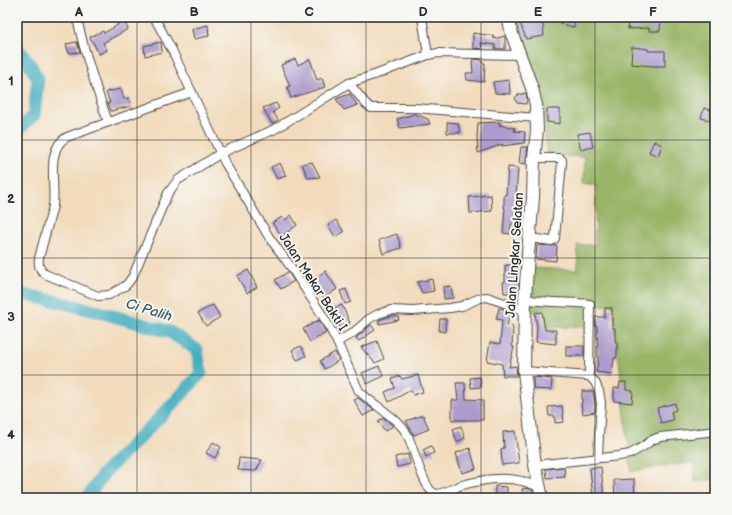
<svg xmlns="http://www.w3.org/2000/svg" width="732" height="515" font-family="'Balsamiq Sans',sans-serif">
<rect width="100%" height="100%" fill="#f6f6f2"/>
<filter id="ink" filterUnits="userSpaceOnUse"><feTurbulence type="fractalNoise" baseFrequency=".025" numOctaves="2"/><feDisplacementMap in="SourceGraphic" scale="8" xChannelSelector="R" yChannelSelector="G"/><feConvolveMatrix kernelMatrix="1 2 1 2 8 2 1 2 1" color-interpolation-filters="sRGB"/></filter>
<filter id="wash" filterUnits="userSpaceOnUse"><feTurbulence type="fractalNoise" baseFrequency=".012" numOctaves="4" result="noise"/><feDisplacementMap in="SourceGraphic" scale="16" xChannelSelector="R" yChannelSelector="G"/><feGaussianBlur stdDeviation="0.9" result="paint"/><feColorMatrix in="noise" values="0 0 0 0 0 0 0 0 0 0 0 0 0 0 0 0 0 1.4 0 .05"/><feComposite in="paint" operator="in"/></filter>
<g filter="url(#wash)">
<rect width="100%" height="100%" fill="#f2dbbc"/>
<!-- forest -->
<polygon fill="#99b567" stroke="#627049" points="517,17 715,17 715,479 695,482 694,462 631,471 613,305 589,306 591,326 547,328 545,310 529,312 531,268 578,270 577,245 595,245 596,185 584,183 585,157 547,155 543,96 527,53"/>
<g fill="none" stroke-linecap="round" stroke-linejoin="round">
<!-- river -->
<g stroke="#42afc0" stroke-width="13">
<polyline points="17,48 28,61 38,79 34,115 17,131"/>
<polyline points="17,293 64,303 103,313 170,332 197,350 201,373 172,405 104,473 87,498"/>
</g>
</g>
<g id="blocks">
<!-- building -->
<g fill="#ac9bcc">
<polygon points="121,17 122,17 128,29 103,43 107,50 99,54 90,37 103,31 104,33 118,25 115,20"/>
<polygon points="533,17 531,23 543,23 544,36 526,39 519,20"/>
<polygon points="561,17 576,17 574,27 560,24"/>
<polygon points="627,17 661,17 660,31 649,31 649,28 628,29"/>
<polygon points="208,25 209,36 194,39 192,29"/>
<polygon points="473,33 494,36 494,39 505,36 505,49 495,49 495,45 481,43 482,49 473,48"/>
<polygon points="77,42 80,52 69,53 66,44"/>
<polygon points="161,42 162,52 145,56 144,46"/>
<polygon points="632,47 648,49 648,51 665,51 665,66 652,66 631,64"/>
<polygon points="295,59 298,65 310,59 317,80 322,78 325,87 291,98 287,87 290,86 281,65"/>
<polygon points="473,59 482,60 482,63 485,63 484,82 467,80 466,73 473,73 472,61 473,61"/>
<polygon points="509,80 510,94 495,93 493,82"/>
<polygon points="121,89 124,99 129,98 131,106 111,111 108,103 110,103 106,92"/>
<polygon points="526,93 527,99 526,104 517,103 515,98 518,95"/>
<polygon points="350,94 357,105 344,110 336,99"/>
<polygon points="276,103 279,108 273,112 278,120 272,124 263,108"/>
<polygon points="704,108 711,110 709,120 701,118"/>
<polygon points="547,109 560,109 560,124 547,122"/>
<polygon points="415,114 428,119 430,124 400,128 397,119"/>
<polygon points="447,122 458,123 460,133 447,133"/>
<polygon points="500,122 499,125 515,128 514,131 525,132 524,143 502,146 503,144 478,153 477,137 478,123"/>
<polygon points="590,132 593,147 581,150 577,134"/>
<polygon points="654,141 662,145 658,156 649,152"/>
<polygon points="521,147 528,147 526,164 519,163"/>
<polygon points="312,162 320,177 308,178 302,164"/>
<polygon points="280,163 286,176 277,179 271,167"/>
<polygon points="508,167 518,168 516,195 522,195 522,209 520,209 518,224 511,224 510,234 503,233 505,208 504,208 504,195 506,195"/>
<polygon points="491,195 492,211 470,213 469,197"/>
<polygon points="291,215 297,225 282,236 272,223 282,217 285,220"/>
<polygon points="336,220 344,232 335,237 328,225"/>
<polygon points="397,234 401,248 383,254 379,240"/>
<polygon points="537,245 557,246 556,261 536,259"/>
<polygon points="505,265 517,265 519,283 518,293 504,293 503,282 505,282"/>
<polygon points="248,270 257,287 247,293 237,276"/>
<polygon points="325,271 337,289 324,298 313,280"/>
<polygon points="288,272 294,281 281,289 275,280"/>
<polygon points="432,279 434,291 422,293 417,282"/>
<polygon points="451,286 453,298 444,299 443,287"/>
<polygon points="346,289 351,302 345,304 340,291"/>
<polygon points="213,305 220,317 206,326 198,313"/>
<polygon points="342,305 350,323 339,327 331,309"/>
<polygon points="499,308 511,311 507,325 513,326 512,346 514,347 509,367 516,366 517,376 503,376 502,364 487,361 490,342 500,344 502,320 496,319"/>
<polygon points="605,308 612,308 612,328 615,328 615,342 617,342 617,358 614,358 612,374 596,372 598,362 597,326 595,326 595,317 605,317"/>
<polygon points="542,312 545,330 556,330 556,344 536,342 537,327 535,313"/>
<polygon points="392,316 398,316 399,320 379,324 379,320"/>
<polygon points="440,319 446,319 445,332 439,331"/>
<polygon points="319,320 326,333 310,342 303,329"/>
<polygon points="371,325 375,330 359,341 356,338"/>
<polygon points="377,341 384,359 375,363 361,347"/>
<polygon points="301,346 306,356 297,360 292,350"/>
<rect x="566" y="346" width="18" height="10"/>
<polygon points="335,352 339,360 325,369 320,361"/>
<polygon points="379,366 384,376 367,384 362,373"/>
<polygon points="418,375 423,392 413,395 411,390 389,402 385,392 395,388 392,379 400,376 402,379"/>
<polygon points="480,377 481,387 471,388 470,378"/>
<polygon points="533,377 552,379 551,390 534,389"/>
<polygon points="620,382 626,382 626,390 633,391 632,403 614,401 614,388 619,388"/>
<polygon points="456,383 465,383 466,399 483,400 483,420 452,420 452,400 458,400"/>
<polygon points="582,391 593,391 595,403 595,412 583,414 581,404 582,403"/>
<polygon points="358,398 361,400 374,410 363,416 354,400"/>
<polygon points="675,403 676,410 671,412 673,420 661,423 657,408"/>
<polygon points="562,406 564,422 555,423 555,416 549,416 548,407"/>
<polygon points="423,415 429,429 414,435 406,421"/>
<polygon points="384,418 393,426 385,431 378,421"/>
<polygon points="461,426 465,438 457,442 453,429"/>
<polygon points="515,431 519,463 502,465 501,449 504,448 503,432"/>
<polygon points="213,442 221,447 215,458 206,453"/>
<polygon points="431,446 434,453 426,457 423,450"/>
<polygon points="470,448 476,469 462,473 456,453"/>
<polygon points="408,454 410,464 397,467 395,457"/>
<polygon points="239,458 262,460 256,471 238,470"/>
<polygon points="564,467 565,477 547,478 546,469"/>
<polygon points="601,467 604,498 593,498 590,468"/>
<polygon points="634,479 635,498 615,498 614,480"/>
<polygon points="495,486 507,487 507,498 495,498"/>
<polygon points="527,488 533,490 534,498 523,498 522,489"/>
</g>
</g>
</g>
<g filter="url(#ink)">
<use href="#blocks" fill-opacity="0" stroke="#494541" stroke-width="1"/>
<g fill="none" stroke-linecap="round" stroke-linejoin="round">
<defs>
<g id="street">
<path d="M 77,17 C 84,53 96,87 108,122"/>
<path d="M 154,17 L 172,50 L 225,163 L 269,237 L 293,270 L 326,321 L 337,342 L 359,391 C 373,405 399,418 408,436 C 413,447 424,489 434,493 C 439,496 456,487 462,485 C 482,480 502,476 522,481 C 528,483 534,485 539,487"/>
<polyline points="422,17 428,55"/>
<polyline points="349,83 366,104 371,108 415,108 537,118"/>
<path d="M 192,92 L 67,137 C 45,148 56,186 53,206 L 39,258 C 38,265 39,269 45,274 L 98,296 L 109,295 L 125,286 L 128,283 L 133,276 L 168,193 L 178,180 L 221,153 L 275,129 L 301,113 L 349,83 L 377,74 L 428,55 L 438,53 L 519,55"/>
<polyline points="530,238 551,241 554,240 555,238 562,163 562,160 560,158 534,158"/>
<polyline points="337,342 353,333 369,319 378,314 391,310 413,311 450,308 462,306 480,298 487,297 524,310"/>
<path d="M 524,371 L 589,376 L 590,304 C 568,302 546,303 525,299"/>
<polyline points="589,376 595,382 599,391 601,403 599,435 598,458"/>
<polyline points="535,465 619,456 630,454 644,446 652,440 660,437 708,432 715,431"/>
</g>
<polyline id="secondary" points="508,17 512,34 532,88 536,105 537,130 534,158 533,198 528,254 525,299 524,371 535,465 542,498"/>
</defs>
<!-- street casing -->
<use href="#street" stroke="#494541" stroke-width="10"/>
<!-- secondary casing -->
<use href="#secondary" stroke="#494541" stroke-width="14"/>
<!-- street -->
<use href="#street" stroke="#fff" stroke-width="8"/>
<!-- secondary -->
<use href="#secondary" stroke="#fff" stroke-width="12"/>
</g>
</g>
<!-- grid -->
<path fill="none" stroke="#2b2b2b" stroke-width="1" stroke-opacity="0.55" d="M 137,17 L 137,498M 251,17 L 251,498M 366,17 L 366,498M 481,17 L 481,498M 595,17 L 595,498M 17,140 L 715,140M 17,258 L 715,258M 17,375 L 715,375"/>
<g text-anchor="middle" dominant-baseline="central" stroke-width="4" stroke-linejoin="round" paint-order="stroke">
<!-- street labels -->
<g font-size="13" fill="#2b2b2b" stroke="#f6f6f2">
<text transform="translate(515 255) rotate(-86)">Jalan Lingkar Selatan</text>
<text transform="translate(313 282) rotate(57)">Jalan Mekar Bakti I</text>
</g>
<!-- water labels -->
<g font-size="14" font-style="italic" fill="#33595f" stroke="#f6f6f2">
<text transform="translate(149 310) rotate(17)">Ci Palih</text>
</g>
</g>
<!-- margin -->
<rect width="732" height="515" fill="none" stroke="#f6f6f2" stroke-width="44"/>
<rect x="22" y="22" width="688" height="471" fill="none" stroke="#2b2b2b" stroke-width="1.5"/>
<g font-size="13" text-anchor="middle" font-weight="bold" fill="#2b2b2b">
<text x="79" y="16">A</text>
<text x="194" y="16">B</text>
<text x="309" y="16">C</text>
<text x="423" y="16">D</text>
<text x="538" y="16">E</text>
<text x="653" y="16">F</text>
<text x="11" y="85">1</text>
<text x="11" y="203">2</text>
<text x="11" y="321">3</text>
<text x="11" y="439">4</text>
</g>
</svg>
